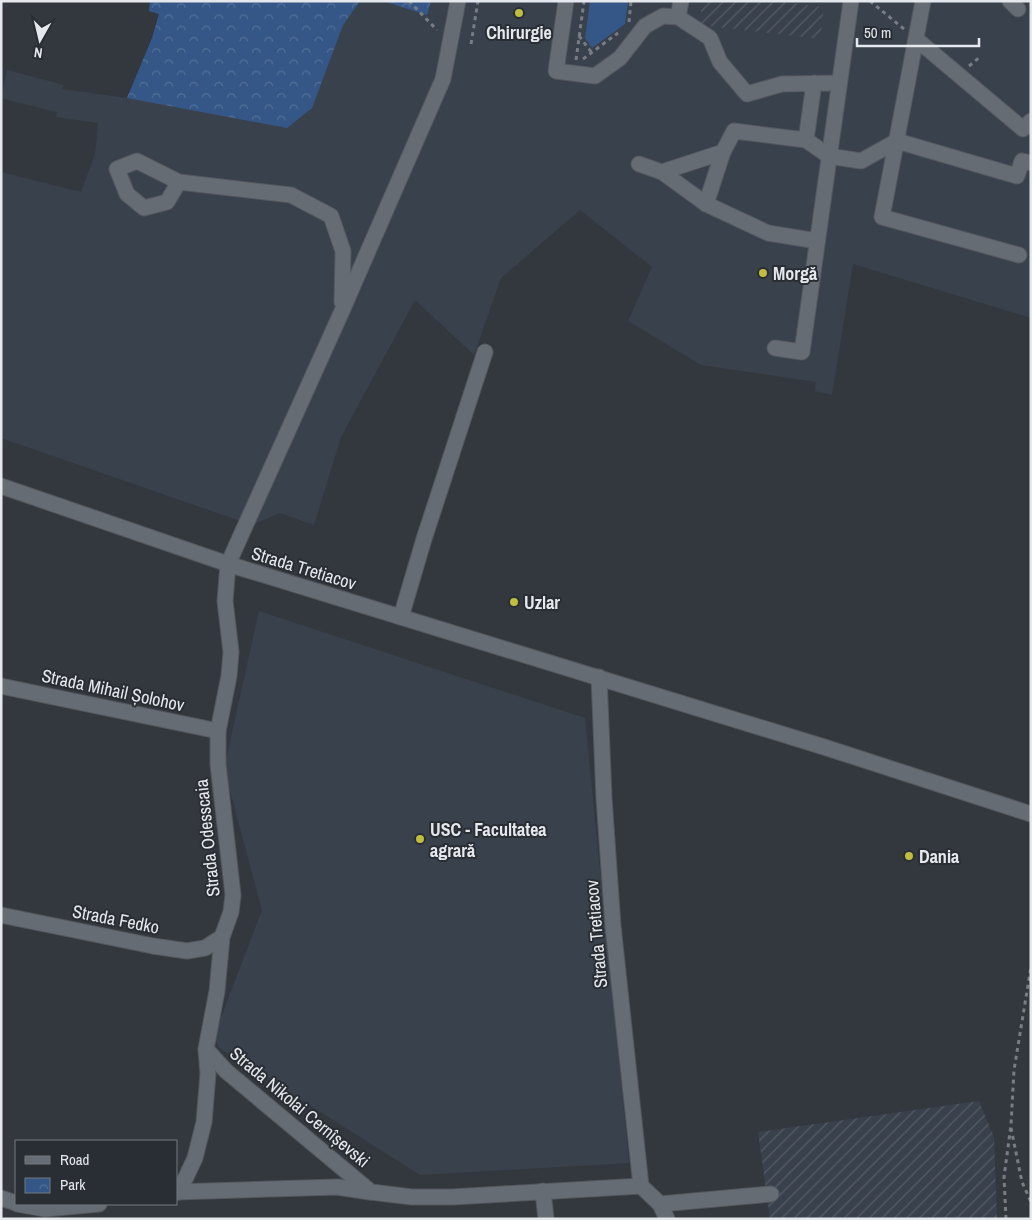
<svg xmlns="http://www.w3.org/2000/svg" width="1032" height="1220" font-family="'Archivo Narrow',sans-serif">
<defs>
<pattern id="industrial-furrows" width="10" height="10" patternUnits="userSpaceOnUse" patternTransform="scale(1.25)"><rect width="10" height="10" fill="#39414d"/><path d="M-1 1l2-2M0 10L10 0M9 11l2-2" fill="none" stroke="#565c67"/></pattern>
<pattern id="park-crowns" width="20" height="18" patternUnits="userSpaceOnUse" patternTransform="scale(1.25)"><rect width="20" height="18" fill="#355787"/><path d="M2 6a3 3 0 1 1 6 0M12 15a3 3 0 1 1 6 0" fill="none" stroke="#526f98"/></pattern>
</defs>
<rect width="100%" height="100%" fill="#33383f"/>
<!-- built -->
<g fill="#39414d">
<polygon points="150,1 1031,1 1031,318 853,264 832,395 815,391 816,382 701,365 628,321 652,267 580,210 501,278 474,355 415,300 341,437 314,525 280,513 252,525 1,438 1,172 81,192 95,154 98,123 56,117 57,112 1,98 7,70 64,85 62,89 127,98 152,38 159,14 149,11"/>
<polygon points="259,611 585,718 629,1163 420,1175 219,1048 214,1036 262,910 224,768"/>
</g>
<!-- industrial -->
<g fill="url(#industrial-furrows)">
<polygon points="702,1 777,1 824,7 820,39 700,25"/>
<polygon points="979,1101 994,1137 997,1219 770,1219 758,1132"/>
</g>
<!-- grass -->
<polygon fill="#355787" points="590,1 628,2 625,24 592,48 585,38"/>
<!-- park -->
<g fill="url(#park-crowns)">
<polygon points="150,1 360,1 343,25 312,108 287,128 127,98 152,38 159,14 149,11"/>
<polygon points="383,1 431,1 427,15"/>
</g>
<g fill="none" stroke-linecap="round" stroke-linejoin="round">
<defs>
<g id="minor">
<polyline points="566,1 556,71 595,76 620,58 645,26 663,16 678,17 710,38 720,62 747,94 782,84 839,83"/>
<polyline points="923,1 882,217 1019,255"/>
<polyline points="1010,1 1018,9"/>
<polyline points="678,17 681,1"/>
<polyline points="916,39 1023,129 1031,121"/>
<polyline points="806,140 814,83"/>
<polyline points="639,164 662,172 723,152 734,131 806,140 829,156 861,161 897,141 1017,176 1022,161 1031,163"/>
<polyline points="662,172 706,204 768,233 817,241"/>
<polyline points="179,182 137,161 117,169 127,194 144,208 167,202 179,182 291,195 331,216 343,251 342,302"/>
<polyline points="706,204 723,152"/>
<polyline points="775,348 802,352 851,1"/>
<polyline points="1,486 228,564 824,747 1031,814"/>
<polyline points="401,617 424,539 485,352"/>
<polyline points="599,677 604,798 613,926 641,1186"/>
<polyline points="1,686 218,731"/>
<polyline points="1,915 153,946 187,951 205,948 222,937"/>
<polyline points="206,1049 226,1071 371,1192 412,1197 452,1197 641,1186 660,1204 667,1219"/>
<polyline points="543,1191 546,1219"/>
<polyline points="176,1192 337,1187 370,1192"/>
<polyline points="179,1192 195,1158 204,1122 208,1074 206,1049 217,991 222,937 231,912 233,895 218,764 218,731 229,676 231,652 225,601 228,564 342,311 443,79 458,1"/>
<polyline points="1,1198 16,1203"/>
<polyline points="17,1204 45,1209 99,1204"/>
<polyline points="660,1204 771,1194"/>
</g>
</defs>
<!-- minor casing -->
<use href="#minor" stroke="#54575d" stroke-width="17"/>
<!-- path -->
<g stroke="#797d83" stroke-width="3" stroke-dasharray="4 4" stroke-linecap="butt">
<polyline points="409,1 437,30"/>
<polyline points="870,1 904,29"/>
<polyline points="629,22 631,1"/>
<polyline points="579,36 592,53"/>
<polyline points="471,44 478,1"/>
<polyline points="583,59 618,33"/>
<polyline points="576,60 584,1"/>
<polyline points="969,66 980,57"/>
<polyline points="1011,1128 1022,1182 1031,1202"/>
<polyline points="1006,1219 1004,1177 1011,1125 1014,1070 1031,967"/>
</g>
<!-- minor -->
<use href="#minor" stroke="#666c73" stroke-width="15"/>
</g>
<!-- markers -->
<g fill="#c1bd40" stroke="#292e34" stroke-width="2">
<circle cx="519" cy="13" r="5"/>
<circle cx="763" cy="273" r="5"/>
<circle cx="514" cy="602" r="5"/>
<circle cx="420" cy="839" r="5"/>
<circle cx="909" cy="856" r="5"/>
</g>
<g text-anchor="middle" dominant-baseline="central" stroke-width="4" stroke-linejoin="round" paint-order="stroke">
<!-- poi labels -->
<g font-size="18" font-weight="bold" fill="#e5e8ec" stroke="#292e34" text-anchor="start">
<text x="519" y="32" text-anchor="middle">Chirurgie</text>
<text x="773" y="273">Morgă</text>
<text x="524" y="602">Uzlar</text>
<text x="430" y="829">USC - Facultatea<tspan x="430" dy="21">agrară</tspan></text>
<text x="919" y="856">Dania</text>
</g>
<!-- street labels -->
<g font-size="18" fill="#e5e8ec" stroke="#292e34">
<text transform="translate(304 568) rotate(17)">Strada Tretiacov</text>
<text transform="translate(113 690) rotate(12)">Strada Mihail Șolohov</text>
<text transform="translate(207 838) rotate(-96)">Strada Odesscaia</text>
<text transform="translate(116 919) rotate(11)">Strada Fedko</text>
<text transform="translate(596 934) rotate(-95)">Strada Tretiacov</text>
<text transform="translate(300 1107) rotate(40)">Strada Nikolai Cernîșevski</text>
</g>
</g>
<!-- border -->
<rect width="1032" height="1220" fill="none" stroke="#e5e8ec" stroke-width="5"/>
<!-- legend -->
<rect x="15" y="1140" width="162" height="65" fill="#292e34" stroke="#74787e"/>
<rect x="25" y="1156" width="25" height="8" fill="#666c73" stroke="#74787e"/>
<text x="60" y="1165" font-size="15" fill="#e5e8ec">Road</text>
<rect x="25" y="1178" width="25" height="15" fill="url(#park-crowns)" stroke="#74787e"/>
<text x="60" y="1190" font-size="15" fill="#e5e8ec">Park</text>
<!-- north arrow -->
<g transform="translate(40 40) rotate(188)" stroke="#292e34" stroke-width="4" paint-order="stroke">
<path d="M0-4L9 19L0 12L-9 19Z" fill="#e5e8ec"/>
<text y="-8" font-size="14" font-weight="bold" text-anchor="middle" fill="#e5e8ec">N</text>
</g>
<!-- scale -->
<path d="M857 38v8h122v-8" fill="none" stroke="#e5e8ec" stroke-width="2.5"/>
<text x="864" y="38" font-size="15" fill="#e5e8ec" stroke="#292e34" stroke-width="4" paint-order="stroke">50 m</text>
</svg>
